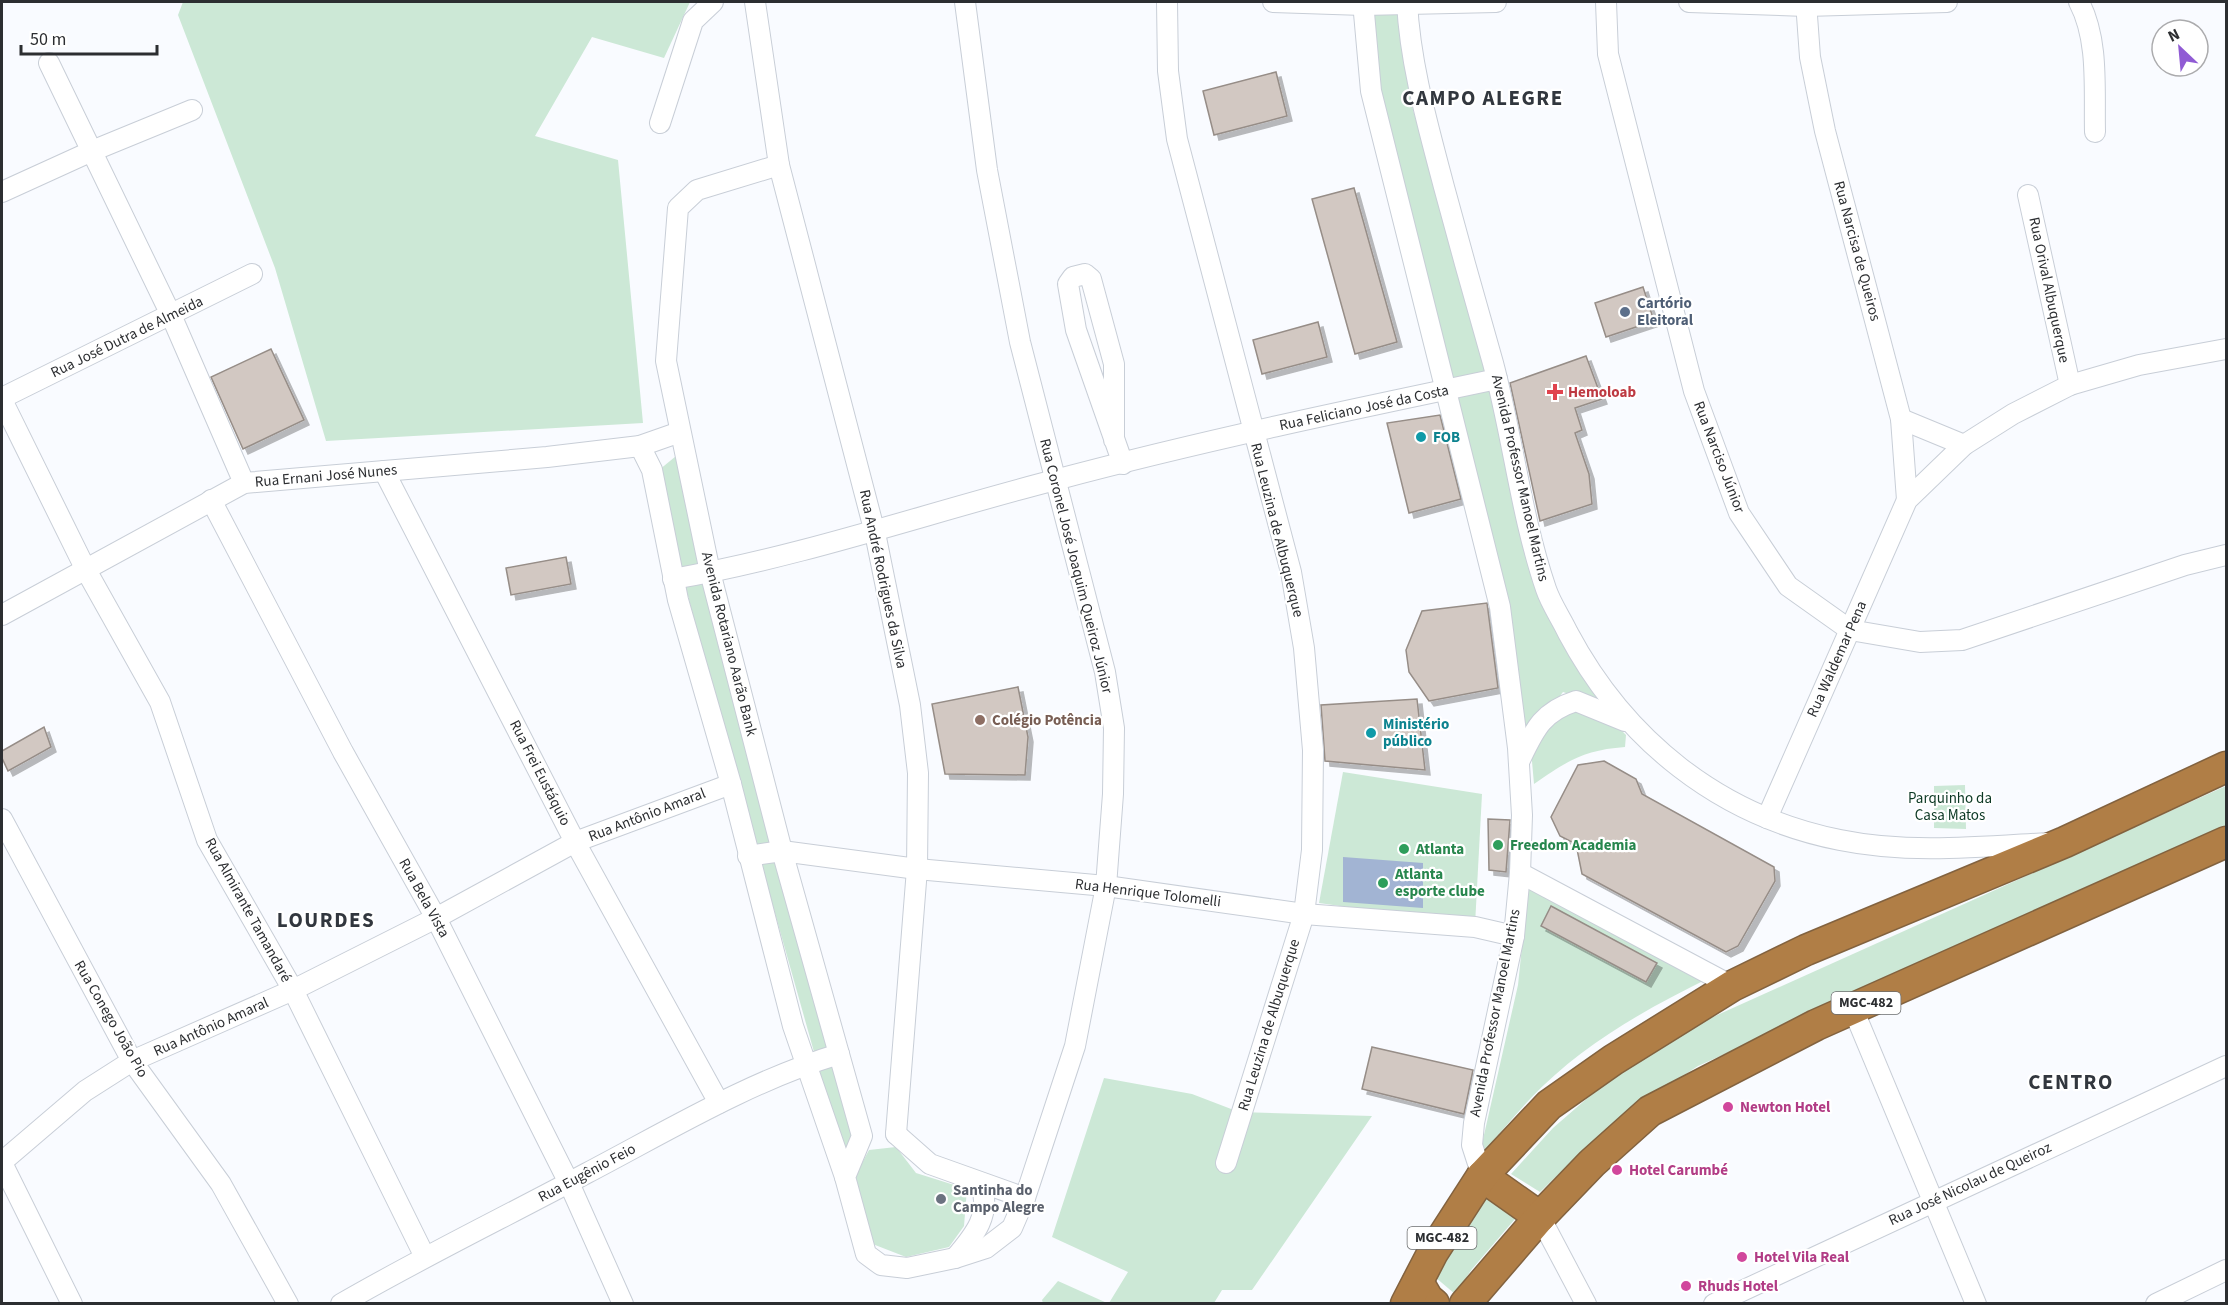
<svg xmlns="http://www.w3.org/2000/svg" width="2228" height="1305" font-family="'Source Sans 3',sans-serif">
<defs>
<filter id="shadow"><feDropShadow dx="5" dy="5" stdDeviation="0" flood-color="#0004"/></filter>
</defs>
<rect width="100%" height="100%" fill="#f9fbff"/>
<!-- green -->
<g fill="#cce8d6">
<polygon points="183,2 690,2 664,58 592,37 535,136 618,160 643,423 326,441 275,268 178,15"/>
<polygon points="1374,11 1404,11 1410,99 1488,374 1447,385 1381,99"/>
<polygon points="1495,384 1532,556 1611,708 1563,692 1519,748 1453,396"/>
<polygon points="681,452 701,563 682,571 659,470"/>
<polygon points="702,574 776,847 756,851 684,581"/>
<path d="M 1579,703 L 1618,727 L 1626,735 L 1625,747 C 1584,750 1567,761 1534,784 L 1531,750 L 1559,717 Z"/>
<polygon points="1343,772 1482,794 1475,925 1319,903"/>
<polygon points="1965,785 1966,829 1934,828 1934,786"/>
<path d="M 2226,786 L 2226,830 L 1698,1066 C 1640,1103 1589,1144 1540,1192 L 1511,1174 L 1553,1128 L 1622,1068 L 1684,1030 Z"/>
<polygon points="778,857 833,1051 816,1059 760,860"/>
<path d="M 1528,888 L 1711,977 C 1646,1009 1581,1045 1530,1099 C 1512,1118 1496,1138 1479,1157 L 1518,985 Z"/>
<polygon points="834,1062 857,1135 845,1165 817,1070"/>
<polygon points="1104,1078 1192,1094 1239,1112 1372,1116 1252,1290 1222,1290 1214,1303 1109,1303 1128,1272 1052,1237"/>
<polygon points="896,1147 916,1173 967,1189 964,1226 949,1247 906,1257 870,1243 854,1178 869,1150"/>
<polygon points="1489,1191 1521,1212 1472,1269 1455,1294 1435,1277 1448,1251"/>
<polygon points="1058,1281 1107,1303 1043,1303 1042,1300"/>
</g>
<!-- water -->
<polygon fill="#a2b4d3" points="1343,857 1423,863 1423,908 1343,902"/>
<!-- building -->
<g fill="#d2c8c2" stroke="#968d87" stroke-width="1.5" filter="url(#shadow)">
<polygon points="1276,72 1287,116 1214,135 1203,91"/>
<polygon points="1354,188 1397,342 1355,354 1312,199"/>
<polygon points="1643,287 1654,321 1606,337 1595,303"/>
<polygon points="1318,322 1327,357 1262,374 1253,340"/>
<polygon points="271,349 304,420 243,449 211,377"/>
<polygon points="1586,356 1602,399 1575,408 1582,430 1575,433 1589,474 1592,504 1540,521 1510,383"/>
<polygon points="1440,415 1461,499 1409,513 1387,423"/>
<polygon points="566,557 571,584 511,595 506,568"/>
<polygon points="1487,603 1498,688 1429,701 1409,672 1406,650 1422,611"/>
<polygon points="1018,687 1028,737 1025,775 945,774 932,704"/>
<polygon points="1417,699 1425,770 1325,761 1321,705"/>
<polygon points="44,727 51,747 8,771 2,758 2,751"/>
<polygon points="1604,761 1636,779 1642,794 1774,867 1775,881 1738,946 1726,952 1582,874 1576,844 1560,836 1551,817 1578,765"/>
<polygon points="1488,819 1510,820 1506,872 1489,870"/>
<polygon points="1551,906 1657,963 1646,982 1541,926"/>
<polygon points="1372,1047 1473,1070 1464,1114 1362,1089"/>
</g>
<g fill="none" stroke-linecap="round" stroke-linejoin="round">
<defs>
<g id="minor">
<polyline points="755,2 779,165 875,533 910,705 918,773 917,869 896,1134"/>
<polyline points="1167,2 1168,71 1177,139 1291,572 1304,648 1313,750 1312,850 1304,914 1226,1163"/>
<polyline points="1273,2 1363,5 1496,2"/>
<polyline points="1363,2 1371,91 1500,607 1518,748 1522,815 1520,873 1514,936 1474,1123 1472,1145 1482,1176"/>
<path d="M 1407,2 C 1410,64 1428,126 1444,187 C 1460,246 1476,304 1493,363 C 1513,438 1521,516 1546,589 C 1551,604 1561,618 1568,633 C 1625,740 1719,816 1840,840 C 1908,854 1978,847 2047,843"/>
<polyline points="1606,2 1608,54 1694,391 1739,513 1788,586 1850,630 1920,642 1962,640 2185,565 2226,555"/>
<polyline points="1689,2 1806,6 1947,2"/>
<polyline points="1806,2 1810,57 1825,131 1901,419 1907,500"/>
<path d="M 2079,2 C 2099,40 2094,89 2095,132"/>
<polyline points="49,63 171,315 244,483"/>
<polyline points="660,123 693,21 713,2"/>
<polyline points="779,165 697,190 678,208 666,361 710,572 782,851 862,1136 845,1177 866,1254 881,1265 907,1268 955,1258 986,1248 1012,1228 1025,1198 1075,1046 1106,886 1113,794 1114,728 1105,672 1020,342 987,170 965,2"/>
<polyline points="2,192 92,151 192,110"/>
<polyline points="2028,195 2070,385"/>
<polyline points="2,398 252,274"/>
<polyline points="2,400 86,570 160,702 207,840 293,990 424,1255"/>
<polyline points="1901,419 1964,445"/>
<polyline points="1114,440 1114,364 1091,279 1085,274 1073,277 1068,284 1076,330 1123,464"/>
<polyline points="640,446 652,470 678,600 731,784 793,1026 845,1177"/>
<polyline points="384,471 575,842 719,1103"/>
<polyline points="211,500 343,752 436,918 569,1183 623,1304"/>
<path d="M 673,579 C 804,556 927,513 1055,480 C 1201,441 1349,410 1497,379"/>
<polyline points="2,615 244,483 547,457 640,446 680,432"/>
<path d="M 1519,762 C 1534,731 1541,712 1576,701 L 1625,721"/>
<polyline points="1767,818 1907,500 1964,445 2013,414 2070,385 2139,365 2226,349"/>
<polyline points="2,819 132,1061 221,1184 288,1304"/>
<polyline points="748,856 782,851 917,869 1106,886 1304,914 1475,927 1514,936"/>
<polyline points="1520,873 1732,986"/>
<polyline points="1853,1009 1976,1304"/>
<polyline points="896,1134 930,1164 1025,1198"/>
<polyline points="2,1162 85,1091 132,1061 293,990 436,918 575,842 731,784"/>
<polyline points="2,1163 72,1304"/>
<polyline points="1540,1217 1586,1304"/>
<path d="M 955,1258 C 974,1236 993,1213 980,1183"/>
<path d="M 341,1304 C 422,1257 505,1217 587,1173 C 669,1130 750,1081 839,1054"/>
<polyline points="1714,1304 2226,1066"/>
<polyline points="2156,1304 2226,1270"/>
</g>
<g id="highway">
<polyline points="1482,1176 1540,1217"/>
<polyline points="1418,1282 1428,1299 1434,1304"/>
<polyline points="1406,1304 1433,1252 1482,1176 1549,1105 1613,1060 1732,986 1806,950 2065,842 2226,767"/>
<polyline points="1465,1304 1540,1217 1592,1163 1650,1111 1816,1025 2226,842"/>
</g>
</defs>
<!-- minor casing -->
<use href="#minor" stroke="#c8ced7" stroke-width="22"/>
<!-- highway casing -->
<use href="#highway" stroke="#82623f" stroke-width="33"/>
<!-- minor -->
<use href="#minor" stroke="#fff" stroke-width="20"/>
<!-- highway -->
<use href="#highway" stroke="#b07e46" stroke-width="30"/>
</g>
<!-- markers -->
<circle fill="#5c6f8a" stroke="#fff" stroke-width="2" cx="1625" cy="312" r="6"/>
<path fill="#e0444e" stroke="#fff" stroke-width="2" d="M1552 383h6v6h6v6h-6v6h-6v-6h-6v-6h6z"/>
<g fill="#0f9aa8" stroke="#fff" stroke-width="2">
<circle cx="1421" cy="437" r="6"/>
<circle cx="1371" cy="733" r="6"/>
</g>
<circle fill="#8d6e63" stroke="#fff" stroke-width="2" cx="980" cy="720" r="6"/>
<g fill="#2e9e5b" stroke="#fff" stroke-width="2">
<circle cx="1498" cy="845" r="6"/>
<circle cx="1404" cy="849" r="6"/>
<circle cx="1383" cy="883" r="6"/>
</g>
<g fill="#d1479c" stroke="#fff" stroke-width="2">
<circle cx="1728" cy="1107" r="6"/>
<circle cx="1617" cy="1170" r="6"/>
<circle cx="1742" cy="1257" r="6"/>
<circle cx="1686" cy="1286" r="6"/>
</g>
<circle fill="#6b7280" stroke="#fff" stroke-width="2" cx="941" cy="1199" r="6"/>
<g text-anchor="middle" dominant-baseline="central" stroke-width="4.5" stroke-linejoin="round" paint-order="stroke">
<!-- shield labels -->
<g fill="#fff" stroke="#6b6d6f" stroke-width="1.5">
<rect x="1831.5" y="992" width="69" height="22" rx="4.5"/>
<rect x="1407.5" y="1227" width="69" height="22" rx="4.5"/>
</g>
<g font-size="14" font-weight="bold" fill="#2c2e31">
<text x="1866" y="1003">MGC-482</text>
<text x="1442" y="1238">MGC-482</text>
</g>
<!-- street labels -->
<g font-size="15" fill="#2c2e31" stroke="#fff">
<text transform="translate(1857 251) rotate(75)">Rua Narcisa de Queiros</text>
<text transform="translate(2049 290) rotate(78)">Rua Orival Albuquerque</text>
<text transform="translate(127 337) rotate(-26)">Rua José Dutra de Almeida</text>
<text transform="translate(1364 408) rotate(-12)">Rua Feliciano José da Costa</text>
<text transform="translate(1719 457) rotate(69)">Rua Narciso Júnior</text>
<text transform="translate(326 476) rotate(-5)">Rua Ernani José Nunes</text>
<text transform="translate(1520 478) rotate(77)">Avenida Professor Manoel Martins</text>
<text transform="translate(1277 530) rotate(76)">Rua Leuzina de Albuquerque</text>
<text transform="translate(1076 566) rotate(76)">Rua Coronel José Joaquim Queiroz Júnior</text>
<text transform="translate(883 579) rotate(78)">Rua André Rodrigues da Silva</text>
<text transform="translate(729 644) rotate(76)">Avenida Rotariano Aarão Bank</text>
<text transform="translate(1837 659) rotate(-66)">Rua Waldemar Pena</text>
<text transform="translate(540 773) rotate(63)">Rua Frei Eustáquio</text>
<text transform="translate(647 815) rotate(-21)">Rua Antônio Amaral</text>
<text transform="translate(1148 893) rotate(7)">Rua Henrique Tolomelli</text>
<text transform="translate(424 898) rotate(61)">Rua Bela Vista</text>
<text transform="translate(248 910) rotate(61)">Rua Almirante Tamandaré</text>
<text transform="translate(1495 1013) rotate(-79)">Avenida Professor Manoel Martins</text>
<text transform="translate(111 1019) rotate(60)">Rua Conego João Pio</text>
<text transform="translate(1269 1025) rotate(-73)">Rua Leuzina de Albuquerque</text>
<text transform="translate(211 1027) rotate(-24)">Rua Antônio Amaral</text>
<text transform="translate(587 1173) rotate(-28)">Rua Eugênio Feio</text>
<text transform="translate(1970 1184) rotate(-25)">Rua José Nicolau de Queiroz</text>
</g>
<!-- service labels -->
<g font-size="15" font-weight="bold" fill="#4e5e75" stroke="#fff" text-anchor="start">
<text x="1637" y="303">Cartório<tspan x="1637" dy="17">Eleitoral</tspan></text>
</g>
<!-- health labels -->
<g font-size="15" font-weight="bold" fill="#be3a42" stroke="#fff" text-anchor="start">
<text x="1568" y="392">Hemoloab</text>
</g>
<!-- culture labels -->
<g font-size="15" font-weight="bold" fill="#0d838f" stroke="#fff" text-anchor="start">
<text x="1433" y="437">FOB</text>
<text x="1383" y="724">Ministério<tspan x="1383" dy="17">público</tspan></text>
</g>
<!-- education labels -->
<g font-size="15" font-weight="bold" fill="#785e54" stroke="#fff" text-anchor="start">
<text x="992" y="720">Colégio Potência</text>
</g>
<!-- park labels -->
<g font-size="15" fill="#0b3823" stroke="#fff">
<text x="1950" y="798">Parquinho da<tspan x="1950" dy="17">Casa Matos</tspan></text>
</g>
<!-- leisure labels -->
<g font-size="15" font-weight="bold" fill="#27864d" stroke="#fff" text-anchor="start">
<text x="1510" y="845">Freedom Academia</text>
<text x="1416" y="849">Atlanta</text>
<text x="1395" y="874">Atlanta<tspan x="1395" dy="17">esporte clube</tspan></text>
</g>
<!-- hotel labels -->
<g font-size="15" font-weight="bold" fill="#b23c85" stroke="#fff" text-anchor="start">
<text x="1740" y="1107">Newton Hotel</text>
<text x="1629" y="1170">Hotel Carumbé</text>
<text x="1754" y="1257">Hotel Vila Real</text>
<text x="1698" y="1286">Rhuds Hotel</text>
</g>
<!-- worship labels -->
<g font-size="15" font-weight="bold" fill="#5b616d" stroke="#fff" text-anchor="start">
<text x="953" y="1190">Santinha do<tspan x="953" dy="17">Campo Alegre</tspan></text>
</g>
<!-- district labels -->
<g font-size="21" font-weight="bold" letter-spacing="1.5" fill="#32373e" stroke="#fff">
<text x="1483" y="98">CAMPO ALEGRE</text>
<text x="326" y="920">LOURDES</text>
<text x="2071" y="1082">CENTRO</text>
</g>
</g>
<!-- border -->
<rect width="2228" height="1305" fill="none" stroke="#2c2e31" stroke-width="6"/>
<!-- north arrow -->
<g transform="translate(2180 48) rotate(334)"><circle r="28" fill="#ffffff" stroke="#ababad" stroke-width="1.5"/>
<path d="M0-4.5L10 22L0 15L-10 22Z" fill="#905bd4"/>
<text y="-9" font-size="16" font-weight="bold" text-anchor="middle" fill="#2c2e31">N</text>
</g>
<!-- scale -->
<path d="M21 45v9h136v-9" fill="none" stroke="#2c2e31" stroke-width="3"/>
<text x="30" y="45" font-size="18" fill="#2c2e31" stroke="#ffffff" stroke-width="4.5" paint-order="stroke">50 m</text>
</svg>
